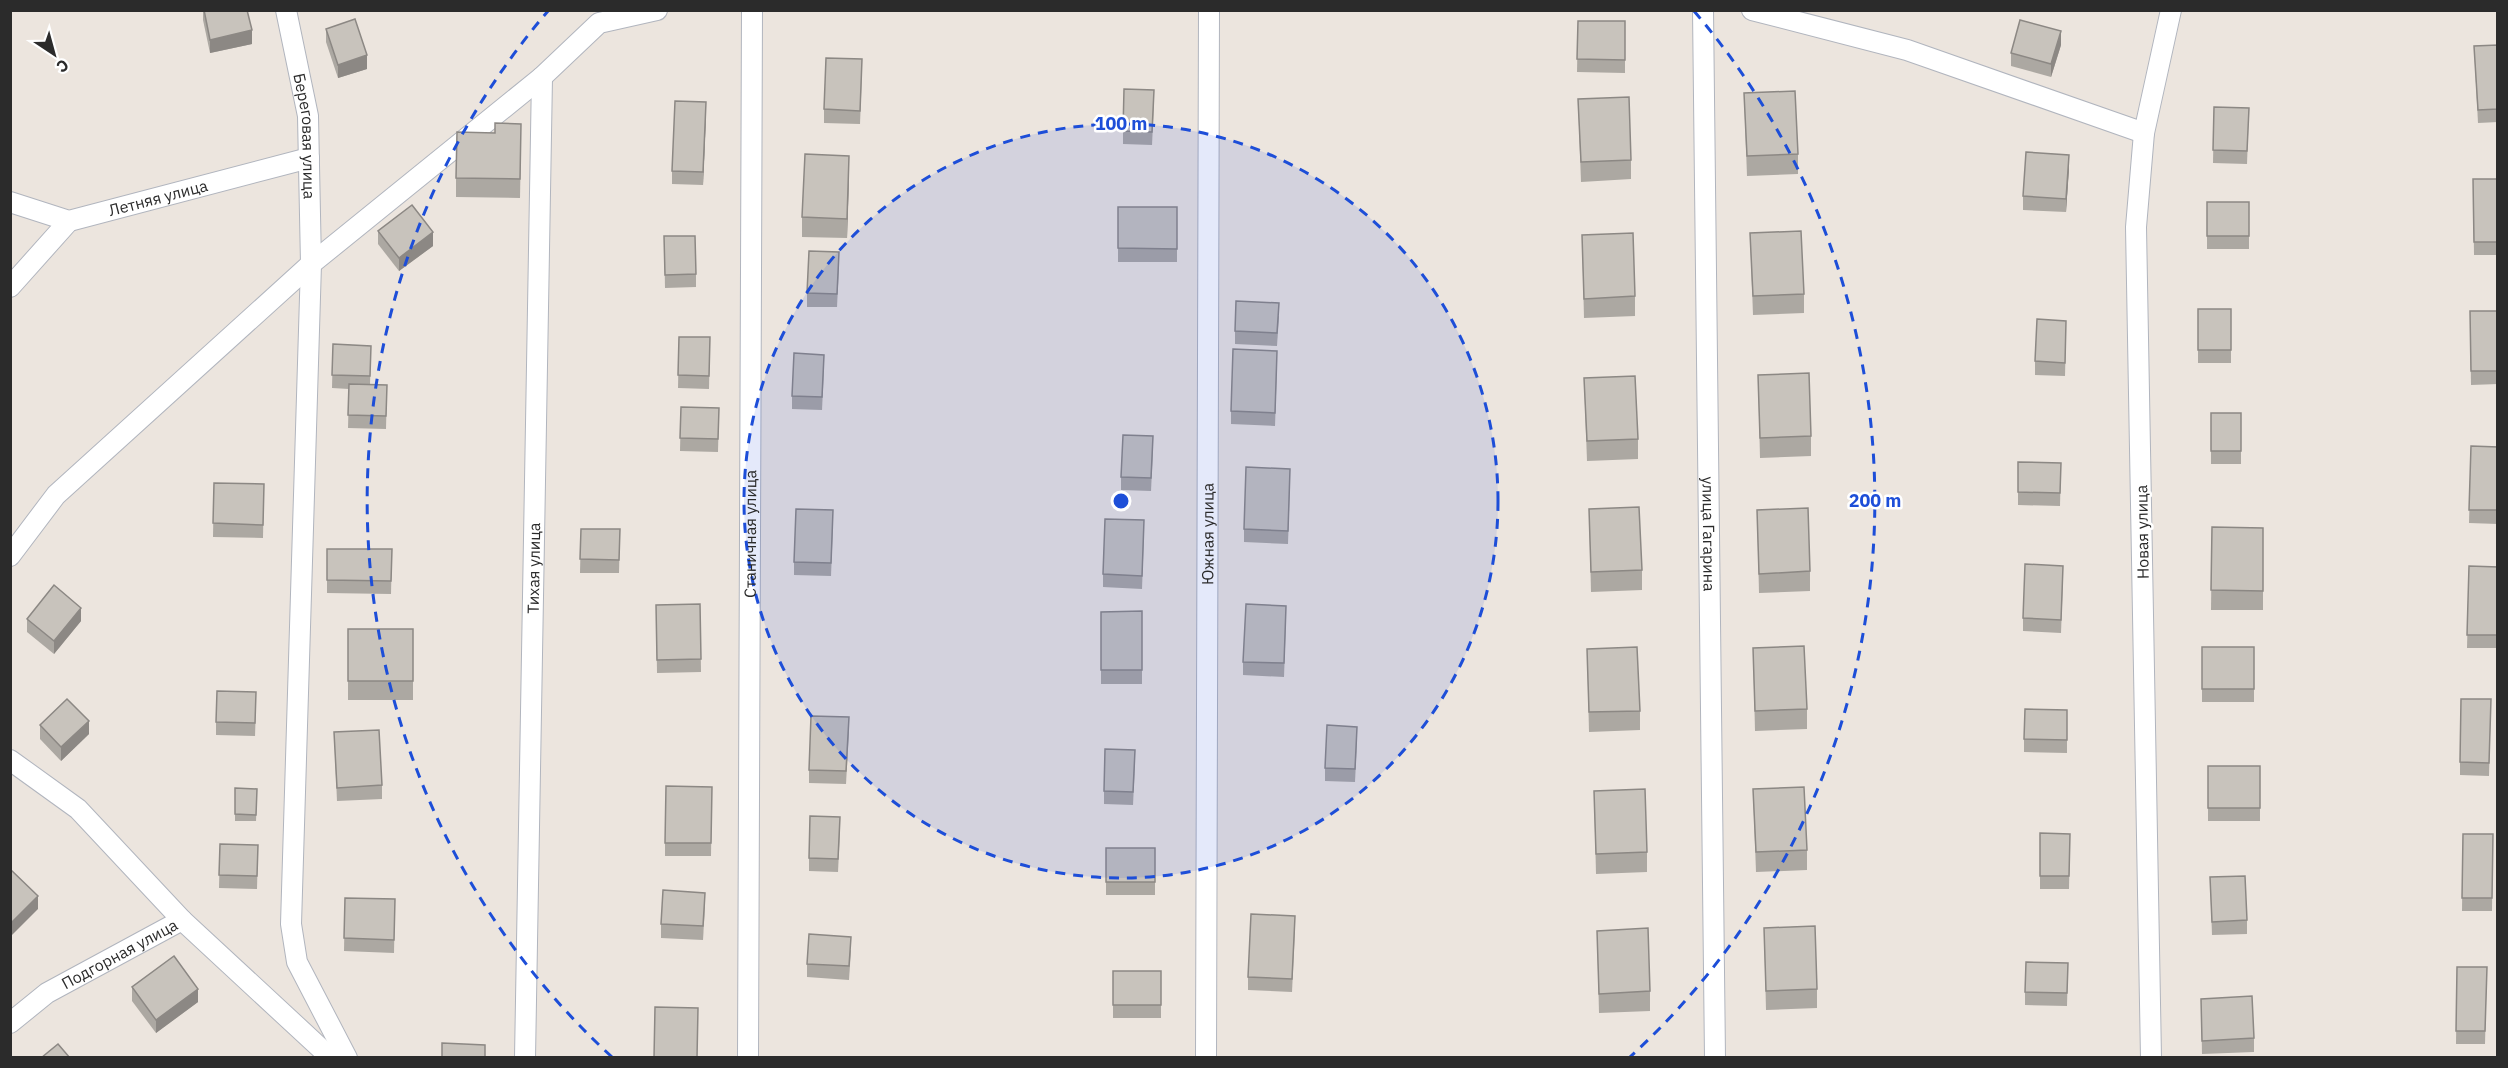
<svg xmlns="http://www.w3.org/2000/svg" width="2508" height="1068" font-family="'IBM Plex Sans',sans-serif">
<rect width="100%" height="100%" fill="#ece5de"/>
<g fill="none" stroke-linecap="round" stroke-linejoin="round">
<defs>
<g id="street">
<path id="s1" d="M 286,10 L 308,116 L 311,264 L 291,924 L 297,962 L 347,1058"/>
<path id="s2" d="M 1703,10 L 1715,1058"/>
<polyline points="1752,10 1907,50 2144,133"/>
<path id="s3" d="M 10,202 L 69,221 L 309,158"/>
<polyline points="10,287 69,221"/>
<polyline points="10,556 56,495 311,264 542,77 599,23 657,10"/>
<polyline points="10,760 78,809 182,920"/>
<path id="s4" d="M 10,1023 L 47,993 L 182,920 L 331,1058"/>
<path id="s5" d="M 525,1058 L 542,77"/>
<path id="s6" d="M 748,1058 L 752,10"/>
<path id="s7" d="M 1206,1058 L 1209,10"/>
<polyline points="2151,1058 2136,227 2144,133 2171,10"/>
</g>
</defs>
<!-- street casing -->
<use href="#street" stroke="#b1b5be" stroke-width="22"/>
<!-- street -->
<use href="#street" stroke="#fff" stroke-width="20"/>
</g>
<!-- wall -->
<g fill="#aca8a2">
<polygon points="203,10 247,10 252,44 210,53 203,20"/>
<polygon points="1078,10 1118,10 1118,12"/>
<polygon points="1578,21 1625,21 1625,73 1577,72"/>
<polygon points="326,29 367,69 338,78 326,42"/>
<polygon points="2061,45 2051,77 2011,66 2011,53"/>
<polygon points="2498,45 2498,122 2478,123 2474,46"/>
<polygon points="862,72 860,124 824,123 824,109"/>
<polygon points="1744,93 1798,154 1798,174 1747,176"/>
<polygon points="1578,99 1631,160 1631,179 1581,182"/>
<polygon points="1154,103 1152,145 1123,144 1123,131"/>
<polygon points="2214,107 2249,108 2247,164 2213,163"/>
<polygon points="706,115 703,185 672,184 672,171"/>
<polygon points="495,133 521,143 520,198 456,197 456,178"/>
<polygon points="2069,168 2066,212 2023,210 2023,196"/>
<polygon points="849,175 847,238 802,237 802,217"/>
<polygon points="2473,179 2498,179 2498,255 2474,255"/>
<rect x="2207" y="202" width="42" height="47"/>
<rect x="1118" y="207" width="59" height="55"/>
<polygon points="378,231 433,246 399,271 378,244"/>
<polygon points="1750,233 1804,294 1804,313 1753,315"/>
<polygon points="1582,235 1635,296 1635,316 1584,318"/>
<polygon points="664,236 696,274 696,287 665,288"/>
<polygon points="839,266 837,307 807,307 807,293"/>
<rect x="2198" y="309" width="33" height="54"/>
<polygon points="2470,311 2498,311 2498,384 2471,385"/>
<polygon points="1279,316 1277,346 1235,344 1235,331"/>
<polygon points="2066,334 2065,376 2035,375 2035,361"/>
<polygon points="679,337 710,337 709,389 678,388"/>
<polygon points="333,344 371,346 370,385 387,385 386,429 348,428 349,389 332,388"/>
<polygon points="1277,364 1275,426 1231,424 1231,411"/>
<polygon points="824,368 822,410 792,409 792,396"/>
<polygon points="1758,375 1811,436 1811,456 1760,458"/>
<polygon points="1584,378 1638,439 1638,459 1587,461"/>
<polygon points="681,407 719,408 718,452 680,451"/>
<rect x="2211" y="413" width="30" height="51"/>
<polygon points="2471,446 2498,447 2498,524 2469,523"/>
<polygon points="1153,449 1151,491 1121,490 1121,477"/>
<polygon points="2061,463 2060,506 2018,505 2018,492"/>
<polygon points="1290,482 1288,544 1244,542 1244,529"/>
<polygon points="214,483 264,484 263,538 213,537"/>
<polygon points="1589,509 1642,570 1642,590 1591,592"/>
<polygon points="1757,510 1810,571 1810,591 1759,593"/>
<polygon points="833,524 831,576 794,575 794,562"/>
<polygon points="2212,527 2263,528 2263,610 2211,610"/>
<polygon points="581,529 620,529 619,573 580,573"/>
<polygon points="1144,533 1142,589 1103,587 1103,574"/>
<polygon points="327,549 392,549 391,594 327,593"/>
<polygon points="2469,566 2498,567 2498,648 2467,648"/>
<polygon points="2063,579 2061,633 2023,631 2023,618"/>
<polygon points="700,604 701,672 657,673 656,605"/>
<polygon points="1142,611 1142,684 1101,684 1101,612"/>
<polygon points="27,619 81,621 54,654 27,632"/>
<polygon points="1286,619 1284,677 1243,675 1243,662"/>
<rect x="348" y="629" width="65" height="71"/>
<rect x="2202" y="647" width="52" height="55"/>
<polygon points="1753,648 1807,709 1807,729 1755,731"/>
<polygon points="1587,649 1640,711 1640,730 1589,732"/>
<polygon points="2491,699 2489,776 2460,775 2460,762"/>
<polygon points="256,705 255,736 216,735 216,722"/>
<polygon points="2067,710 2067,753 2024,752 2024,739"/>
<polygon points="40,725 89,734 61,761 40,739"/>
<polygon points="849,731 846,784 809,783 809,770"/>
<polygon points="334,732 382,785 382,799 337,801"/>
<polygon points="1357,740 1355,782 1325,781 1325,768"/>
<polygon points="1135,763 1133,805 1104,804 1104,791"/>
<rect x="2208" y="766" width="52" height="55"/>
<polygon points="712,787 711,856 665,856 665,843"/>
<polygon points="235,788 257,789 256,821 235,821"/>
<polygon points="1753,789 1807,850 1807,870 1756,872"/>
<polygon points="1594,791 1647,852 1647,872 1596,874"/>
<polygon points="840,830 838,872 809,871 809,858"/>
<polygon points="2040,833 2070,834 2069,889 2040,889"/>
<polygon points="2463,834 2493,834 2492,911 2462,911"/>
<polygon points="220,844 258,845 257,889 219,888"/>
<rect x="1106" y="848" width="49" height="47"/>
<polygon points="2210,877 2247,920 2247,934 2212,935"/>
<polygon points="345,898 395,899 394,953 344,951"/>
<polygon points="705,906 703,940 661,938 661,924"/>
<polygon points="1764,928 1817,989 1817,1008 1766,1010"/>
<polygon points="1295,929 1292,992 1248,990 1248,977"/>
<polygon points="1597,931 1650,991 1650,1011 1599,1013"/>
<polygon points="851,950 849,980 807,977 807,964"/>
<polygon points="2068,963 2067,1006 2025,1005 2025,992"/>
<polygon points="2457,967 2487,967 2485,1044 2456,1044"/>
<rect x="1113" y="971" width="48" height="47"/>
<polygon points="132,987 198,1002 156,1033 132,1001"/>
<polygon points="2201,999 2254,1038 2254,1052 2202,1054"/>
</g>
<!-- shaded-wall -->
<g fill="#8c8884">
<polygon points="252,30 252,44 210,53 210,40"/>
<polygon points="2061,31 2061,45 2051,77 2051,64"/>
<polygon points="367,55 367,69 338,78 338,65"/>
<polygon points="706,102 706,115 703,185 703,172"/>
<polygon points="2069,155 2069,168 2066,212 2066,199"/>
<polygon points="849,156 849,175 847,238 847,219"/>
<polygon points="433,232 433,246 399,271 399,258"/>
<polygon points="81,608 81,621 54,654 54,641"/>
<polygon points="89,721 89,734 61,761 61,747"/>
<polygon points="38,896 38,909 10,937 10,924"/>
<polygon points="198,989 198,1002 156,1033 156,1020"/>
</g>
<!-- building -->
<g fill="#c8c3bc" stroke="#8c8884" stroke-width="1.5">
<polygon points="204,10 247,10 252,30 210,40"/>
<polygon points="355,19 367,55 338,65 326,29"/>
<polygon points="2020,20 2061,31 2051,64 2011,53"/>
<polygon points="1578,21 1625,21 1625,60 1577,59"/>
<polygon points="2498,45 2498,109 2478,110 2474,46"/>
<polygon points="826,58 862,59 860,111 824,109"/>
<polygon points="1124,89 1154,90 1152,132 1123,131"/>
<polygon points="1795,91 1798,154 1747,156 1744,93"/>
<polygon points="1629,97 1631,160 1581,162 1578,99"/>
<polygon points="675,101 706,102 703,172 672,171"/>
<polygon points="2214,107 2249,108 2247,151 2213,150"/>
<polygon points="495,123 521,124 520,179 456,178 457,132 495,133"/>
<polygon points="2026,152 2069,155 2066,199 2023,196"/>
<polygon points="805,154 849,156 847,219 802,217"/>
<polygon points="2473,179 2498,179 2498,242 2474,242"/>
<rect x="2207" y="202" width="42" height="34"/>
<polygon points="412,205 433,232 399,258 378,231"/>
<polygon points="1118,207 1177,207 1177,249 1118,248"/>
<polygon points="1801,231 1804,294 1753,296 1750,233"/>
<polygon points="1633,233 1635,296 1584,299 1582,235"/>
<polygon points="664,236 695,236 696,274 665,275"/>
<polygon points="809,251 839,252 837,294 807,293"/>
<polygon points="1236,301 1279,303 1277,333 1235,331"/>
<rect x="2198" y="309" width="33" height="41"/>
<polygon points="2470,311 2498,311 2498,371 2471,371"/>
<polygon points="2037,319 2066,321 2065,363 2035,361"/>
<polygon points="679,337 710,337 709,376 678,375"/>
<polygon points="333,344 371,346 370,376 332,375"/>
<polygon points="1233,349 1277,351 1275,413 1231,411"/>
<polygon points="794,353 824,355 822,397 792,396"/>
<polygon points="1809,373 1811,436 1760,438 1758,375"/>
<polygon points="1635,376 1638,439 1587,441 1584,378"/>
<polygon points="349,384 387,385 386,416 348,415"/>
<polygon points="681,407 719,408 718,439 680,438"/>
<rect x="2211" y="413" width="30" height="38"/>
<polygon points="1123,435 1153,436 1151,478 1121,477"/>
<polygon points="2471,446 2498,447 2498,510 2469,510"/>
<polygon points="2018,462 2061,463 2060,493 2018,492"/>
<polygon points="1246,467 1290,469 1288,531 1244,529"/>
<polygon points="214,483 264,484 263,525 213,523"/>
<polygon points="1639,507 1642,570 1591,572 1589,509"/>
<polygon points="1808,508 1810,571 1759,574 1757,510"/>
<polygon points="796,509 833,510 831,563 794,562"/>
<polygon points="1105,519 1144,520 1142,576 1103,574"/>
<polygon points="2212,527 2263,528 2263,591 2211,590"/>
<polygon points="581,529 620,529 619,560 580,559"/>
<polygon points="327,549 392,549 391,581 327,580"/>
<polygon points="2025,564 2063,566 2061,620 2023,618"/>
<polygon points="2469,566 2498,567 2498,635 2467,635"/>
<polygon points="54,585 81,608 54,641 27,619"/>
<polygon points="700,604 701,659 657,660 656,605"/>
<polygon points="1246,604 1286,606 1284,663 1243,662"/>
<polygon points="1142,611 1142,670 1101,670 1101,612"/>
<rect x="348" y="629" width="65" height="52"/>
<polygon points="1804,646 1807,709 1755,711 1753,648"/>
<polygon points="1637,647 1640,711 1589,712 1587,649"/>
<rect x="2202" y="647" width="52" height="42"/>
<polygon points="217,691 256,692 255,723 216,722"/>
<polygon points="67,699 89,721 61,747 40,725"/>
<polygon points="2461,699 2491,699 2489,763 2460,762"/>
<polygon points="2025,709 2067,710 2067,740 2024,739"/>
<polygon points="811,716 849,717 846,771 809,770"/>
<polygon points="1327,725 1357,727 1355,769 1325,768"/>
<polygon points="379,730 382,785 337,788 334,732"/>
<polygon points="1105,749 1135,750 1133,792 1104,791"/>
<rect x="2208" y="766" width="52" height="42"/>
<polygon points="666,786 712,787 711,843 665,843"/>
<polygon points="1804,787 1807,850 1756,852 1753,789"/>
<polygon points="235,788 257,789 256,815 235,814"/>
<polygon points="1645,789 1647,852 1596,854 1594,791"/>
<polygon points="810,816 840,817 838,859 809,858"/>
<polygon points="2040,833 2070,834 2069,876 2040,876"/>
<polygon points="2463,834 2493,834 2492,898 2462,898"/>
<polygon points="220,844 258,845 257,876 219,875"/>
<rect x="1106" y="848" width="49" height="34"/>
<polygon points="10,869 38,896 10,924"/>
<polygon points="2245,876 2247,920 2212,922 2210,877"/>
<polygon points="663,890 705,893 703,926 661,924"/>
<polygon points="345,898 395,899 394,940 344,938"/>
<polygon points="1251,914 1295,916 1292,979 1248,977"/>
<polygon points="1815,926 1817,989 1766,991 1764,928"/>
<polygon points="1648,928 1650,991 1599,994 1597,931"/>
<polygon points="809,934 851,937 849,966 807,964"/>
<polygon points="174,956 198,989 156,1020 132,987"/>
<polygon points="2026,962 2068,963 2067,993 2025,992"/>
<polygon points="2457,967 2487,967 2485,1031 2456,1031"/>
<rect x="1113" y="971" width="48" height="34"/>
<polygon points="2252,996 2254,1038 2202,1041 2201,999"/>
<polygon points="655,1007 698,1008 697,1058 654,1058"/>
<polygon points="442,1043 485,1045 485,1058 442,1058"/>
<polygon points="58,1044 70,1058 41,1058"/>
</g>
<!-- distance rings -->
<circle cx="1121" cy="501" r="377" fill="#1d4ed8" fill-opacity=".12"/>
<g fill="none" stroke="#1d4ed8" stroke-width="3" stroke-dasharray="10 8">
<circle cx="1121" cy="501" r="377"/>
<path d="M612 1057A754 754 0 0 1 548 11M1694 11A754 754 0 0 1 1630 1057"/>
</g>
<g text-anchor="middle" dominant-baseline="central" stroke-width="5" stroke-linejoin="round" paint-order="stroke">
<!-- street labels -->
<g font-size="16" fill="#2b2b2b" stroke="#fff">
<text stroke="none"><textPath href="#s1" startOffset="128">Береговая улица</textPath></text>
<text stroke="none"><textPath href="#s3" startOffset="154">Летняя улица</textPath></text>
<text transform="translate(2142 532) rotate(-91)">Новая улица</text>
<text stroke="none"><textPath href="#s6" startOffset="524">Станичная улица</textPath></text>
<text stroke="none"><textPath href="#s7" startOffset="524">Южная улица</textPath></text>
<text stroke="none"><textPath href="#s2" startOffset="524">улица Гагарина</textPath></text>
<text stroke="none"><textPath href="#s5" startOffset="490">Тихая улица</textPath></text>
<text stroke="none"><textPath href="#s4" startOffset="130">Подгорная улица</textPath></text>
</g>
</g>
<circle cx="1121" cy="501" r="9" fill="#1d4ed8" stroke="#fff" stroke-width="3"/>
<g font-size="18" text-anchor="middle" font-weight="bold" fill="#1d4ed8" stroke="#fff" stroke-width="5" stroke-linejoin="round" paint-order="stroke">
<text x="1121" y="130">100 m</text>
<text x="1875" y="507">200 m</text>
</g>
<!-- border -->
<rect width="2508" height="1068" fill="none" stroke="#2b2b2b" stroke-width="24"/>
<!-- north arrow -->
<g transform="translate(54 54) rotate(144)" stroke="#ffffff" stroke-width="4.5" paint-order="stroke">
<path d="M0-4.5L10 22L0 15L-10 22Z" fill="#2b2b2b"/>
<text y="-9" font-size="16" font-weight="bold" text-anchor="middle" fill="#2b2b2b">С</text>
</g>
</svg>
